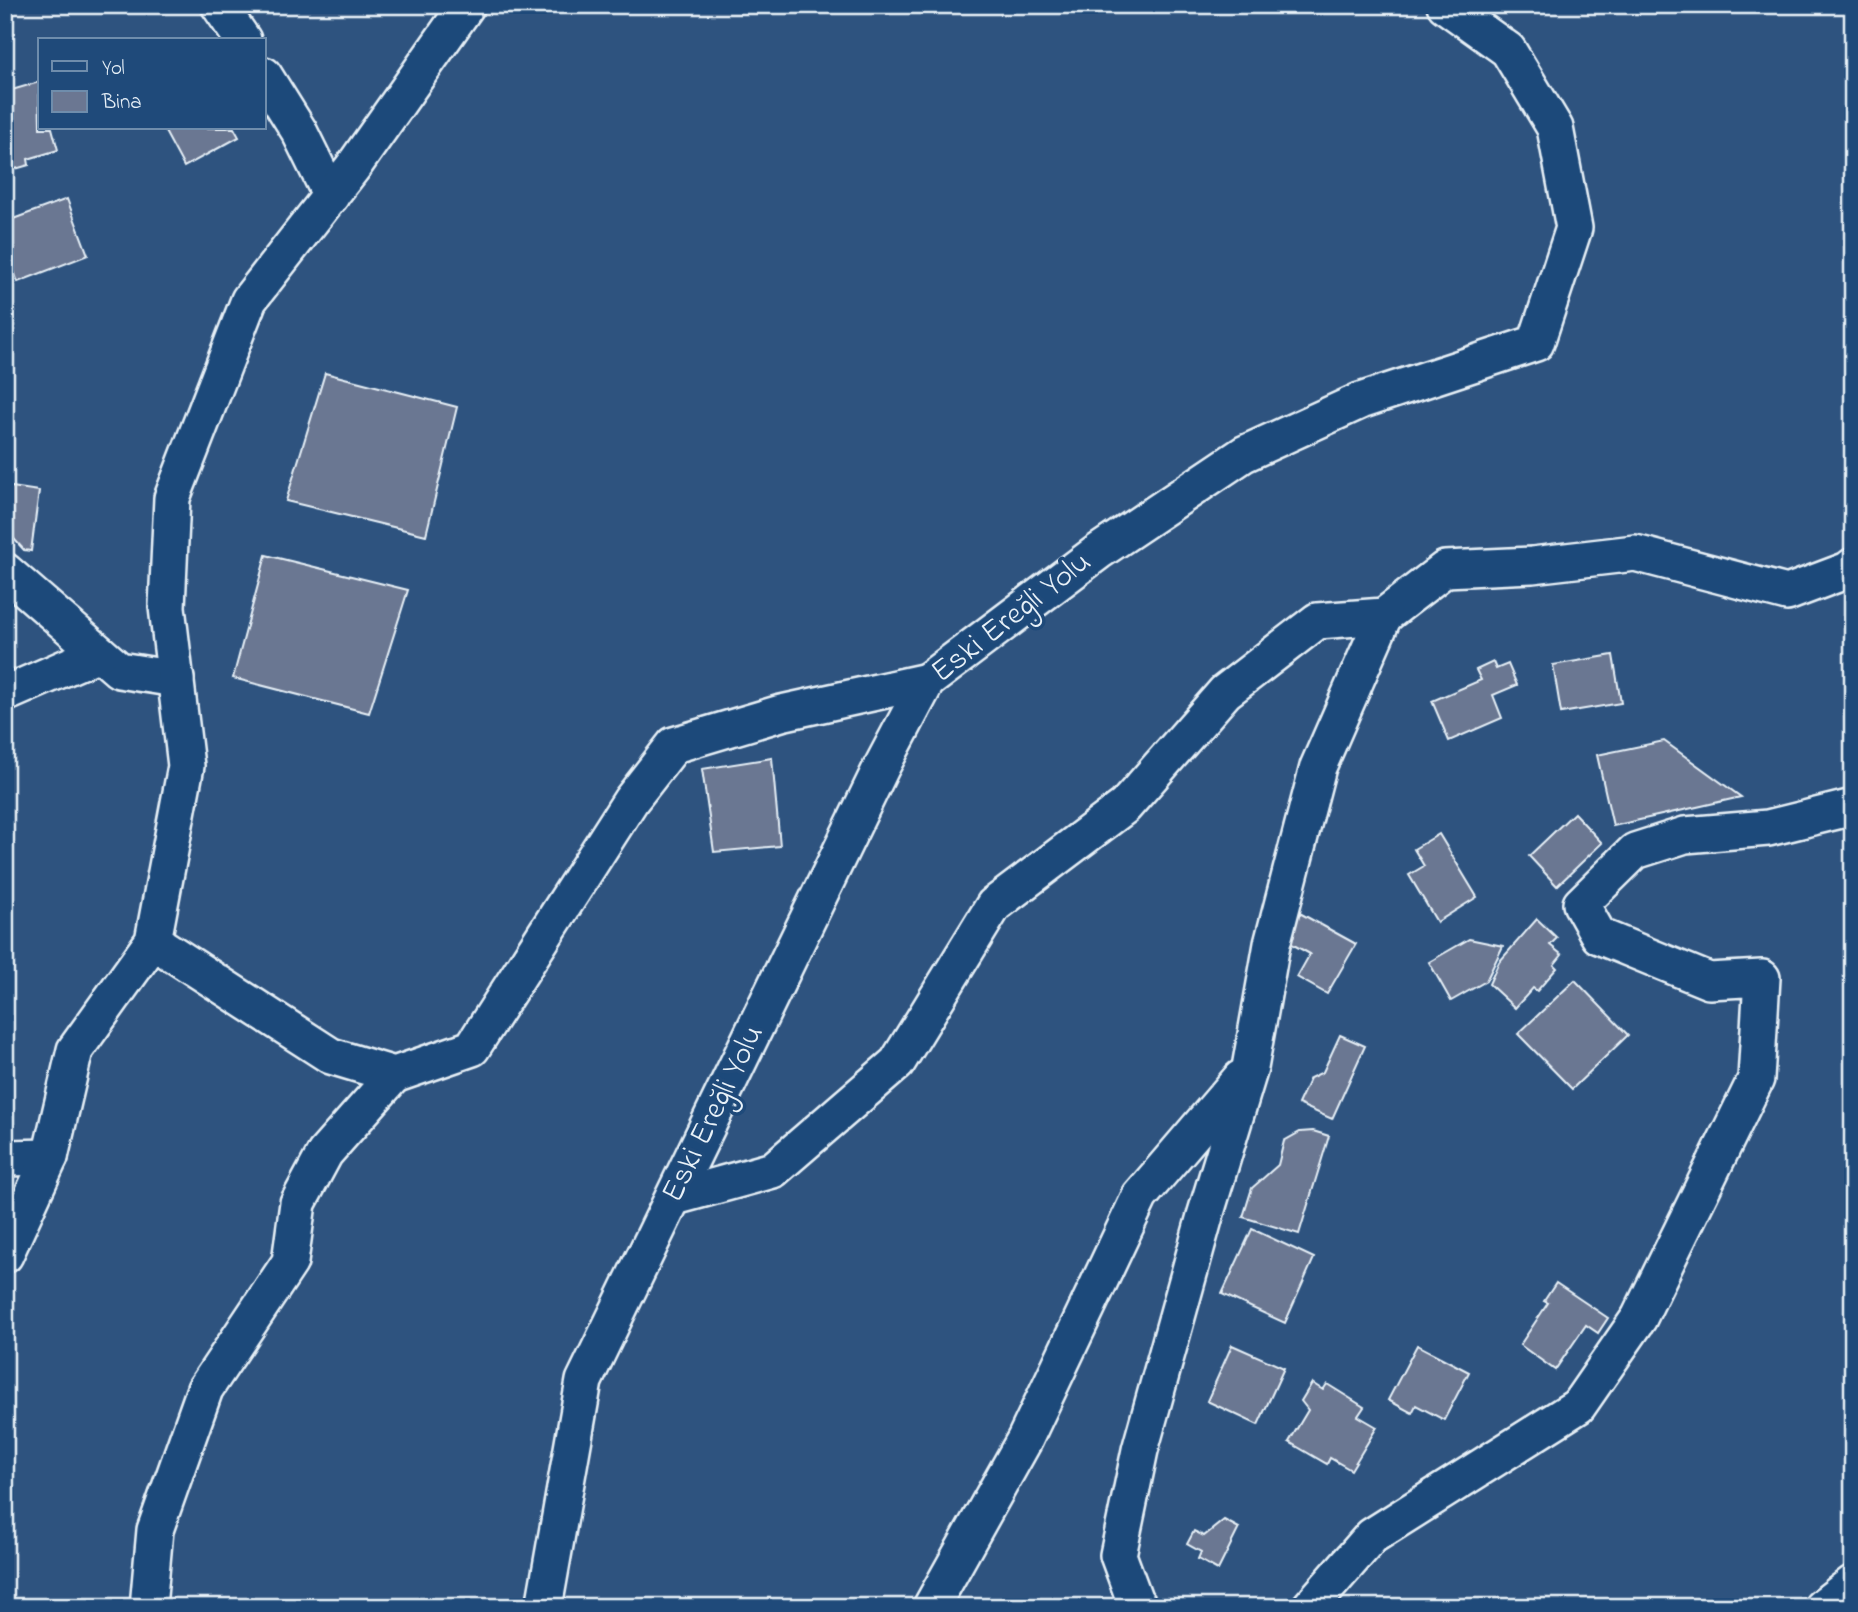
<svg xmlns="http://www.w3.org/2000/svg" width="1858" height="1612" font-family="'Indie Flower',sans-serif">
<rect width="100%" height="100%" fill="#2e537f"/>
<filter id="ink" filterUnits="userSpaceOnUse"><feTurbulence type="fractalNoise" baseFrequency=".0143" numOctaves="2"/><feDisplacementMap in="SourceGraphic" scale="14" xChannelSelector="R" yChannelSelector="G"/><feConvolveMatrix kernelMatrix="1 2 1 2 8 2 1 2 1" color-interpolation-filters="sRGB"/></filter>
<g filter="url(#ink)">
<!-- building -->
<g fill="#6b7792" stroke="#e8f1f8" stroke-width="2">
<polygon points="39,82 40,128 52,128 58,150 28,159 29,165 5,172 5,92"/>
<polygon points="163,128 234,128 239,137 184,167"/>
<polygon points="67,199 88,255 18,282 5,248 5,222"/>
<polygon points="325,373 457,407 426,535 286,501"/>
<polygon points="12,487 39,491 31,551 24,550 5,529 5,493"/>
<polygon points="266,555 408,590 369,713 233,678"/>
<polygon points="1613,655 1621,703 1561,713 1553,665"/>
<polygon points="1493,662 1496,669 1508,664 1517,685 1493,695 1502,718 1449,741 1432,701 1481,680 1476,670"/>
<polygon points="1664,741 1741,797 1613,826 1597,755"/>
<polygon points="772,758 780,846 714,852 702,769"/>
<polygon points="1574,813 1602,843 1557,886 1529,856"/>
<polygon points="1439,834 1477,897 1437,922 1409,875 1424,866 1414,849"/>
<polygon points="1296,911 1356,944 1327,994 1297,977 1310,954 1281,938"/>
<polygon points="1537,919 1557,938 1550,945 1562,955 1554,965 1557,968 1537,991 1533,988 1515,1008 1489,984 1499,962"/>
<polygon points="1469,939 1503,946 1486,981 1451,1001 1429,962"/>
<polygon points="1575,980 1628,1035 1572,1089 1518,1034"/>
<polygon points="1340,1035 1365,1046 1332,1119 1298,1104 1310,1078 1323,1072"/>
<polygon points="1313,1131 1329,1136 1299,1234 1243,1217 1252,1188 1278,1165 1284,1141 1300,1132"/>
<polygon points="1252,1229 1314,1258 1285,1323 1222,1294"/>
<polygon points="1556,1283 1608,1318 1598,1333 1586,1325 1555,1370 1520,1345 1548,1303 1544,1301"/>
<polygon points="1232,1345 1284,1368 1258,1425 1207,1401"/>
<polygon points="1417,1345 1469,1372 1444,1420 1416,1405 1412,1413 1388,1400"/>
<polygon points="1312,1383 1323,1390 1327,1384 1364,1407 1358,1416 1377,1427 1351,1470 1330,1458 1327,1464 1289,1442 1308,1410 1301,1401"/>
<polygon points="1224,1520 1239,1528 1218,1570 1198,1559 1201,1552 1187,1544 1194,1531 1204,1536"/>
</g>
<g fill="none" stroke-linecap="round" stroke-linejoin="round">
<defs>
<g id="street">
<polyline points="219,5 243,40"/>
<polyline points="264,75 299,131 331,196"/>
<polyline points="5,571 119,670 176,679"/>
<polyline points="5,694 99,653"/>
<polyline points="153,941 331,1056 394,1075 472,1048 631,800 674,745 781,713 927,681"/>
<polyline points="5,1158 50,1157"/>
<polyline points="675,1197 773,1170 897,1063 994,905 1125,806 1225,692 1317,621 1384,616 1445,569 1532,565 1635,553 1787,593 1848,570 1853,566"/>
<polyline points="5,1255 50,1157 75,1050 153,941 186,766 167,607 172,498 249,300 353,167 467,5"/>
<polyline points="148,1607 155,1530 205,1389 290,1262 298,1203 325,1153 394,1075"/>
<polyline points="544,1607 584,1381 881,768 927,681 1098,552 1244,454 1360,401 1536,343 1574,228 1555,128 1508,50 1445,5"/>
<polyline points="931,1607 1025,1439 1140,1196 1241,1078"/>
<polyline points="1140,1607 1135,1601 1118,1555 1140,1450 1205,1216 1250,1068 1272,944 1318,767 1384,616"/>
<polyline points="1310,1607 1372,1536 1578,1406 1639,1318 1756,1079 1762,978 1709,981 1599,936 1581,904 1635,851 1685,835 1768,828 1853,807"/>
<polyline points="1822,1607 1853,1583"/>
</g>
</defs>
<!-- street casing -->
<use href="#street" stroke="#e8f1f8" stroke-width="40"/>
<!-- street -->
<use href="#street" stroke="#1f4a7a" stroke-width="35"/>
</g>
</g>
<g text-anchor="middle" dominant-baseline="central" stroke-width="7" stroke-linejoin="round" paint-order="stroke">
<!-- street labels -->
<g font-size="32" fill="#e8f1f8" stroke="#1f4a7a">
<text transform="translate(1012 618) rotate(-38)">Eski Ereğli Yolu</text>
<text transform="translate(714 1114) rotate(-64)">Eski Ereğli Yolu</text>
</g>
</g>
<!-- margin -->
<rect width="1858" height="1612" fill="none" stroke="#1f4a7a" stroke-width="28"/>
<rect x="14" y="14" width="1830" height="1584" fill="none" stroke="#e8f1f8" stroke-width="2.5" filter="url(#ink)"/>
<!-- legend -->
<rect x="38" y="38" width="228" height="91" fill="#1f4a7a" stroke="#6f8dac" stroke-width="2"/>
<rect x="52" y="61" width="35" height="10" fill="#1f4a7a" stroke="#6f8dac" stroke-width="2"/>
<text x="102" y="74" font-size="21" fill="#e8f1f8">Yol</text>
<rect x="52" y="91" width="35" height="21" fill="#6b7792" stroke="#6f8dac" stroke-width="2"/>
<text x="102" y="108" font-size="21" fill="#e8f1f8">Bina</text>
</svg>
